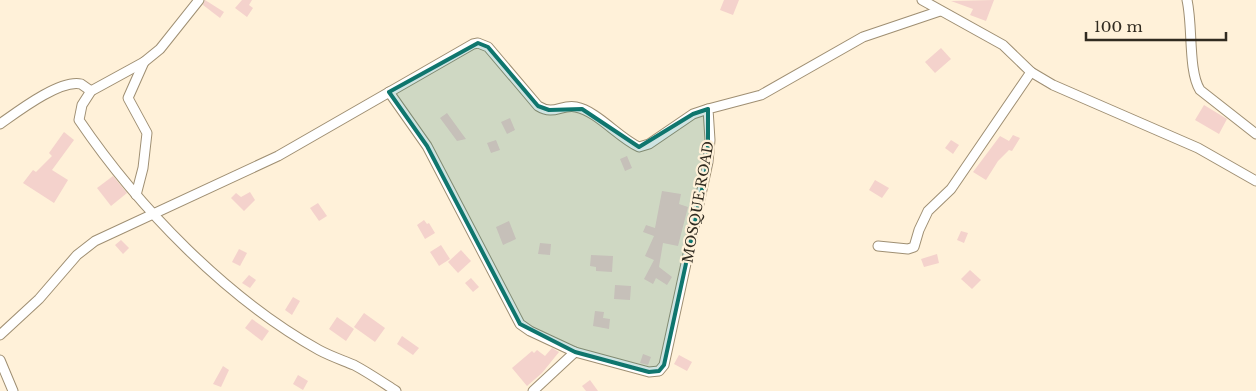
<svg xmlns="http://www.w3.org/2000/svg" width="1256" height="391" font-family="'Libre Baskerville',serif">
<rect width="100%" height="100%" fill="#fff1d9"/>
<!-- building -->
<g fill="#f4d2cc">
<polygon points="205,0 224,12 220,18 203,5"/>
<polygon points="242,0 252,0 249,5 253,8 247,17 235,8"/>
<polygon points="724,0 739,0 733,15 720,10"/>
<polygon points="994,0 986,21 970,15 973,9 951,1"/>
<polygon points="941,48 951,59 935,73 925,62"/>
<polygon points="1204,105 1227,119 1219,134 1195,120"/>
<polygon points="447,113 463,135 466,139 457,141 440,118"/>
<polygon points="510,118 515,130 507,134 501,122"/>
<polygon points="64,132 74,140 52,170 68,180 54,203 23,183 33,170 36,172 52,156 49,153"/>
<polygon points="1013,135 1020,138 1012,151 1009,150 998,161 986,180 973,172 1000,136 1009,141"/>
<polygon points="496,140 500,150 491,153 487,143"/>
<polygon points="951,140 959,145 953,154 945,148"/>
<polygon points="627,156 632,168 625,171 620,159"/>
<polygon points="113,176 127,193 111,206 97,188"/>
<polygon points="875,180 889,188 882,198 869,190"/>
<polygon points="662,191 681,194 679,204 688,207 678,246 663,243 659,267 672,277 667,285 656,278 653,284 644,279 654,260 645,256 654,236 643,232 646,225 655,228"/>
<polygon points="250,192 255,200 244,211 231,198 236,193 241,197"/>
<polygon points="318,203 327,216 319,221 310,208"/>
<polygon points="424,220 427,224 429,223 435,233 425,239 417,225"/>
<polygon points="509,221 516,239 503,245 496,227"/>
<polygon points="961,231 968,233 964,243 957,240"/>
<polygon points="121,240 129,248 123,254 115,245"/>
<polygon points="540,243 551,244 550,255 538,254"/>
<polygon points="441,245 450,259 439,266 430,252"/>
<polygon points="239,249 247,253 240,266 232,262"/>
<polygon points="461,250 471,261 458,273 448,262"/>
<polygon points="937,254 939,263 924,267 921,259"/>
<polygon points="591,255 613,256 612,272 596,271 596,267 590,266"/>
<polygon points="970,270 981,280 972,289 961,279"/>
<polygon points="249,275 256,280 250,288 242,283"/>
<polygon points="471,278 479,287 473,292 465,283"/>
<polygon points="615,285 631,286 630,300 614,299"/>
<polygon points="293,297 300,301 292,315 285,310"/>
<polygon points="595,311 604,312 603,318 610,319 609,329 593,326"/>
<polygon points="364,313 385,328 375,342 354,327"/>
<polygon points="337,317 354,329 346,341 329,329"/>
<polygon points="252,319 269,331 262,341 245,328"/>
<polygon points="402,336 419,348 413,355 397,344"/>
<polygon points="552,348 559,352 542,373 527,386 512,368 532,351 534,353 537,350 545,356"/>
<polygon points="643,354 651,357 648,365 640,363"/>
<polygon points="679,355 692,362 687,371 674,364"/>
<polygon points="223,366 229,370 221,387 213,384"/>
<polygon points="298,375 308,381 303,390 293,384"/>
<polygon points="590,380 598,391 586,391 582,386"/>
</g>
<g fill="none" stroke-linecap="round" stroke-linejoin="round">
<defs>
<g id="minor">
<path d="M 199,0 L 160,49 L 144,62 L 91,91 L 82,105 L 79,120 C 138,207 226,298 319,350 C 330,356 342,360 354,365 C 369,373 382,382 396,391"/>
<polyline points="922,0 1003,45 1031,72 1053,85 1198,148 1256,181"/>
<path d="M 1187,0 C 1193,26 1188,71 1200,90 L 1256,134"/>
<polyline points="389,92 427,146 520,324 530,331 575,352"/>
<path d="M 0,124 C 17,112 60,79 81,84 L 91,91"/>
<polyline points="136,195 143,168 147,133 128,98 144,62"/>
<polyline points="878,246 908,249 914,247 919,230 928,211 951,189 1031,72"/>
<path d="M 0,335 L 39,299 L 77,255 L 95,241 L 278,156 L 473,44 L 478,43 L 488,47 L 538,106 C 554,116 561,104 576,107 C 597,111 619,138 639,147 L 649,144 L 693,114 L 708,109"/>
<polyline points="0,360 13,391"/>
<polyline points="533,391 575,352 649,372 659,371 664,365 708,162 710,140 708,109 761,95 863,37 940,11"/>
</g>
</defs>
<!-- minor casing -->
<use href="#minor" stroke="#9f8f73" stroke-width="11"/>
<!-- minor -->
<use href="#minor" stroke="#fff" stroke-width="9"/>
</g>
<!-- marked area -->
<path fill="#0f766e" fill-opacity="0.2" stroke="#0f766e" stroke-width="4" stroke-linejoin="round" d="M 478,43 L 488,47 L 538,106 L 549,110 L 582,109 L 639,147 L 693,114 L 708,109 L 708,162 L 664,365 L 659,371 L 649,372 L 575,352 L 520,324 L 427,146 L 389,92 Z"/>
<g text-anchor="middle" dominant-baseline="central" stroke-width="4.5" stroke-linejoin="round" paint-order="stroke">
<!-- street labels -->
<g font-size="14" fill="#312b20" stroke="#fff1d9">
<text transform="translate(698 202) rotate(-80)">MOSQUE ROAD</text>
</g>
</g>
<!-- scale -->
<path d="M1086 32v8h140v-8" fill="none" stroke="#312b20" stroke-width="2.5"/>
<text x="1094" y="32" font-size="15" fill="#312b20" stroke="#fff1d9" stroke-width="4" paint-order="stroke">100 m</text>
</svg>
